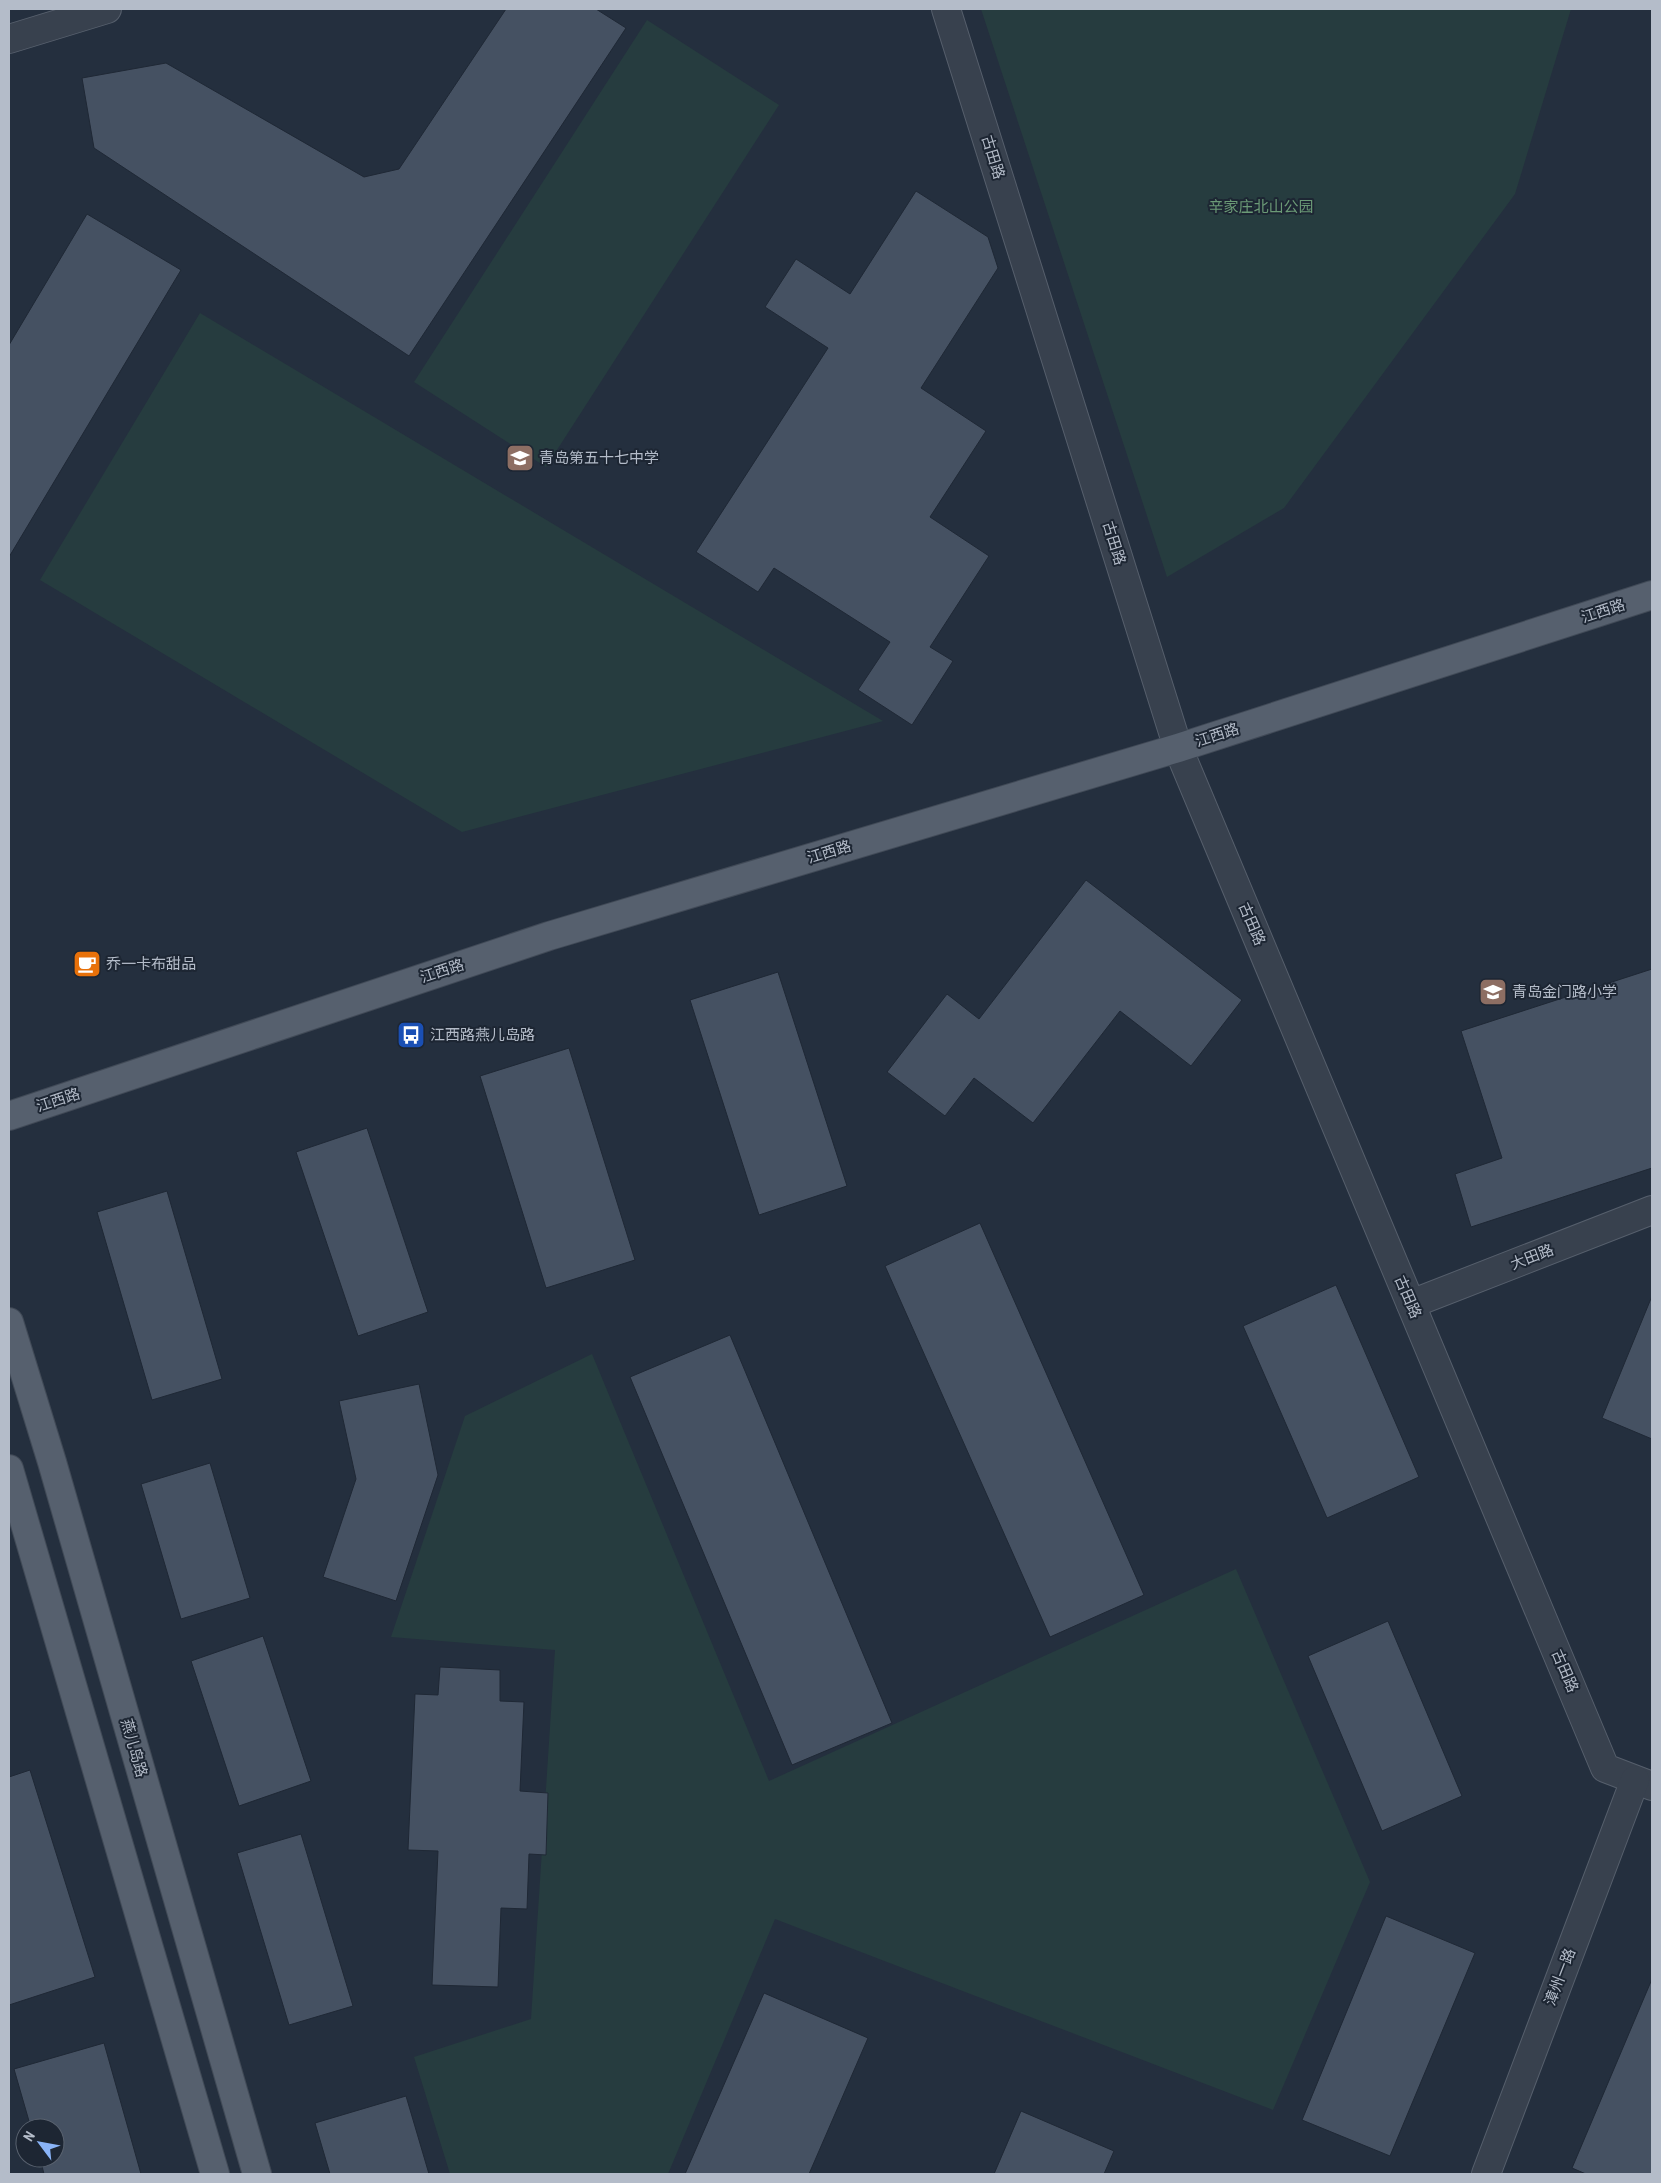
<svg xmlns="http://www.w3.org/2000/svg" width="1661" height="2183" font-family="'Roboto Condensed','Noto Sans SC',sans-serif">
<rect width="100%" height="100%" fill="#242f3e"/>
<!-- green -->
<g fill="#263c3f">
<polygon points="981,9 1571,9 1515,194 1284,508 1167,577"/>
<polygon points="647,20 779,105 546,467 414,382"/>
<polygon points="200,313 883,721 462,832 40,580"/>
<polygon points="592,1354 769,1781 1236,1569 1370,1882 1273,2110 775,1919 668,2174 450,2174 414,2057 531,2019 555,1650 391,1637 465,1416"/>
</g>
<!-- building -->
<g fill="#455162" stroke="#1f2835">
<polygon points="506,9 596,9 626,28 409,356 94,148 82,78 166,63 364,177 399,169"/>
<polygon points="916,191 988,237 998,268 921,388 986,431 930,517 989,556 930,647 953,661 912,725 858,690 890,642 774,568 758,592 696,552 828,348 765,307 796,259 850,294"/>
<polygon points="87,214 181,270 9,557 9,345"/>
<polygon points="1086,880 1242,1000 1191,1066 1120,1011 1033,1123 974,1078 945,1116 887,1072 947,994 979,1019"/>
<polygon points="1652,969 1652,1168 1471,1227 1455,1174 1502,1158 1461,1031"/>
<polygon points="778,972 847,1186 759,1215 690,1000"/>
<polygon points="569,1048 635,1260 546,1288 480,1076"/>
<polygon points="367,1128 428,1312 358,1336 296,1152"/>
<polygon points="167,1191 222,1379 152,1400 97,1212"/>
<polygon points="980,1223 1144,1595 1050,1637 885,1266"/>
<polygon points="1336,1285 1419,1477 1327,1518 1243,1326"/>
<polygon points="1652,1296 1652,1439 1602,1418"/>
<polygon points="730,1335 892,1723 792,1765 630,1377"/>
<polygon points="419,1384 438,1475 396,1601 323,1577 356,1479 339,1401"/>
<polygon points="210,1463 250,1598 181,1619 141,1484"/>
<polygon points="1388,1621 1462,1796 1382,1831 1308,1656"/>
<polygon points="263,1636 311,1781 239,1806 191,1661"/>
<polygon points="440,1667 500,1670 500,1701 524,1702 520,1791 548,1793 546,1855 529,1854 527,1909 501,1908 498,1987 432,1985 438,1851 408,1850 415,1694 438,1695"/>
<polygon points="30,1770 95,1977 9,2005 9,1777"/>
<polygon points="301,1834 353,2006 289,2025 237,1853"/>
<polygon points="1386,1916 1475,1953 1390,2156 1302,2120"/>
<polygon points="1652,1979 1652,2174 1586,2174 1572,2168"/>
<polygon points="764,1993 868,2038 809,2174 685,2174"/>
<polygon points="104,2043 141,2174 44,2174 40,2158 55,2158 55,2128 31,2128 14,2069"/>
<polygon points="406,2096 429,2174 330,2174 315,2123"/>
<polygon points="1021,2111 1114,2151 1104,2174 994,2174"/>
</g>
<g fill="none" stroke-linecap="round" stroke-linejoin="round">
<defs>
<g id="minor">
<polyline points="946,9 1178,748 1605,1768 1652,1786"/>
<polyline points="9,39 107,9"/>
<polyline points="1411,1304 1652,1210"/>
<polyline points="1486,2174 1635,1780"/>
</g>
<g id="major">
<polyline points="9,1116 549,936 1178,748 1652,595"/>
<polyline points="9,1322 52,1462 257,2174"/>
<polyline points="9,1469 215,2174"/>
</g>
</defs>
<!-- minor casing -->
<use href="#minor" stroke="#565f6c" stroke-width="30"/>
<!-- major casing -->
<use href="#major" stroke="#414a57" stroke-width="30"/>
<!-- minor -->
<use href="#minor" stroke="#38414e" stroke-width="28"/>
<!-- major -->
<use href="#major" stroke="#56606e" stroke-width="28"/>
</g>
<!-- icons -->
<defs>
<symbol id="school-square" viewBox="-11 -11 22 22"><rect x="-9" y="-9" width="18" height="18" rx="4" fill="#8d6e63" stroke="#1d2633"/><path d="M0-5L7-2L0 1L-7-2ZM-4 1L0 2.5L4 1V4Q0 6-4 4Z" fill="#fff"/></symbol>
<symbol id="cafe-square" viewBox="-11 -11 22 22"><rect x="-9" y="-9" width="18" height="18" rx="4" fill="#e8710a" stroke="#1d2633"/><path d="M-5.5-4.5H6V0H3Q3 3.5 0 3.5H-2.5Q-5.5 3.5-5.5 0ZM3-3.2v2h1.7v-2ZM-6 4.5H4V6H-6Z" fill="#fff"/></symbol>
<symbol id="bus-square" viewBox="-11 -11 22 22"><rect x="-9" y="-9" width="18" height="18" rx="4" fill="#1a4fb4" stroke="#1d2633"/><path d="M-5-6H5V4H4V6H2V4H-2V6H-4V4H-5ZM-3.5-4V0h7V-4ZM-3.5 1.2v1.5H-2V1.2ZM2 1.2v1.5H3.5V1.2Z" fill="#fff"/></symbol>
</defs>
<g fill-rule="evenodd">
<use href="#school-square" x="504" y="442" width="32" height="32"/>
<use href="#cafe-square" x="71" y="948" width="32" height="32"/>
<use href="#school-square" x="1477" y="976" width="32" height="32"/>
<use href="#bus-square" x="395" y="1019" width="32" height="32"/>
</g>
<g text-anchor="middle" dominant-baseline="central" stroke-width="4" stroke-linejoin="round" paint-order="stroke">
<!-- street labels -->
<g font-size="15" fill="#b4bcc9" stroke="#1d2633">
<text transform="translate(993 157) rotate(73)">古田路</text>
<text transform="translate(1114 543) rotate(73)">古田路</text>
<text transform="translate(1603 611) rotate(-18)">江西路</text>
<text transform="translate(1217 735) rotate(-18)">江西路</text>
<text transform="translate(829 852) rotate(-17)">江西路</text>
<text transform="translate(1252 924) rotate(67)">古田路</text>
<text transform="translate(442 971) rotate(-18)">江西路</text>
<text transform="translate(58 1100) rotate(-18)">江西路</text>
<text transform="translate(1532 1257) rotate(-21)">大田路</text>
<text transform="translate(1408 1297) rotate(67)">古田路</text>
<text transform="translate(1565 1671) rotate(67)">古田路</text>
<text transform="translate(134 1748) rotate(74)">燕儿岛路</text>
<text transform="translate(1560 1977) rotate(-69)">漳州一路</text>
</g>
<!-- park labels -->
<g font-size="15" fill="#6b9a76" stroke="#1d2633">
<text x="1261" y="207">辛家庄北山公园</text>
</g>
<!-- poi labels -->
<g font-size="15" fill="#b4bcc9" stroke="#1d2633" text-anchor="start">
<text x="539" y="458">青岛第五十七中学</text>
<text x="106" y="964">乔一卡布甜品</text>
<text x="1512" y="992">青岛金门路小学</text>
<text x="430" y="1035">江西路燕儿岛路</text>
</g>
</g>
<!-- border -->
<rect width="1661" height="2183" fill="none" stroke="#b4bcc9" stroke-width="20"/>
<!-- north arrow -->
<g transform="translate(40 2143) rotate(302)"><circle r="24" fill="#1d2633" stroke="#59626f"/>
<path d="M0-4L9 19L0 12L-9 19Z" fill="#8ab4f8"/>
<text y="-8" font-size="14" font-weight="bold" text-anchor="middle" fill="#b4bcc9">N</text>
</g>
</svg>
